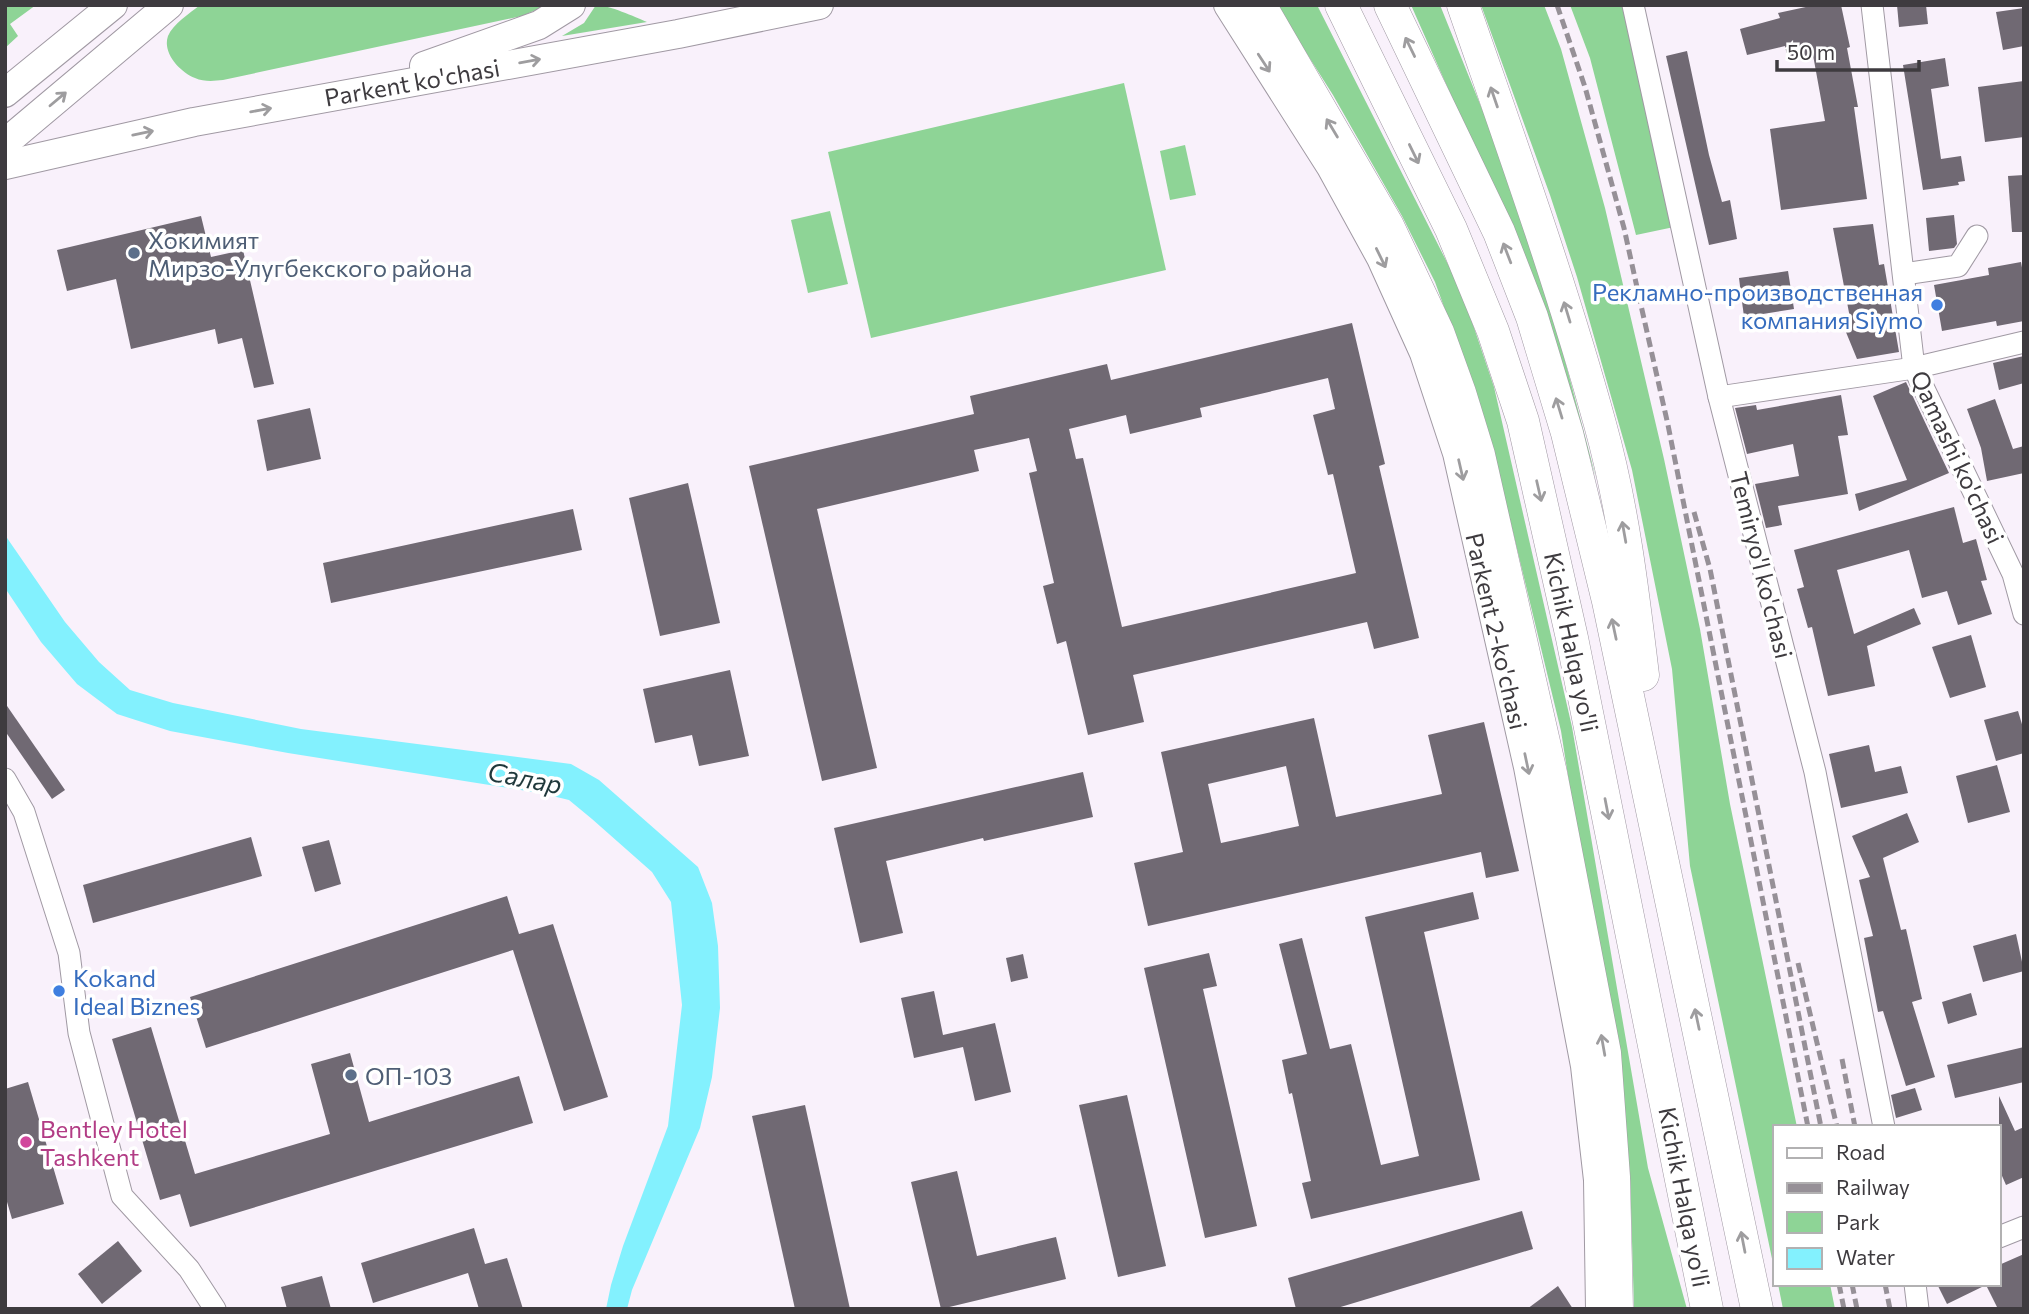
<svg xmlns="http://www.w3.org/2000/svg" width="2029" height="1314" font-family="Commissioner,sans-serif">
<rect width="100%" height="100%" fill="#f9f1fb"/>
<!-- green -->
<g fill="#8ed496">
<polygon points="5,5 36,5 10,24 18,36 5,48"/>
<path d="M 200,5 L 547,5 L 522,16 L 223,80 C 214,81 204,82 195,78 C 180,72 162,53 168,36 C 173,24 190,13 200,5 Z"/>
<path d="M 596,5 C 609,5 635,17 647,22 L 562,36 L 584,23 Z"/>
<polygon points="1276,5 1317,5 1462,292 1494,387 1572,727 1648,1168 1687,1309 1634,1309 1630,1173 1561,731 1497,466 1459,348 1435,282 1402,216 1333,95"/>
<polygon points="1411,5 1440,5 1499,151 1548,296 1596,478 1540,296"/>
<polygon points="1481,5 1544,5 1561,49 1605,208 1664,459 1700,629 1730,804 1797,1127 1775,1127 1775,1273 1690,866 1672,669 1632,470 1577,277 1550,195"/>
<polygon points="1570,5 1624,5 1674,227 1636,235 1590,58"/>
<polygon points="1124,83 1166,270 871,338 828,152"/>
<polygon points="1185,145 1196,195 1170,200 1160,151"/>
<polygon points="830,211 848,284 808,293 791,220"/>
<polygon points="1778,1284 1830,1284 1835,1309 1783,1309"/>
</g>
<!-- water -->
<polygon fill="#83f1fe" points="5,535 65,622 99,662 130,690 173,703 301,729 571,764 599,780 698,867 712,903 718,946 720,1008 712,1077 700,1128 632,1290 627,1309 606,1309 611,1285 623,1246 668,1126 682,1005 671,902 652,872 592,819 569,800 540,793 288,753 170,731 117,714 77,684 41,642 5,588"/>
<!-- building -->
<g fill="#706973" fill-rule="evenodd">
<polygon points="1815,5 1841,5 1850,47 1847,48 1858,107 1854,107 1867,199 1781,210 1770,129 1825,121 1813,55 1788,60 1785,46 1747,55 1740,29 1780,18 1778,13"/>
<polygon points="1897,5 1926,5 1928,24 1899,27"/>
<polygon points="2024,8 2024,46 2003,50 1996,12"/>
<polygon points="1687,51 1709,155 1722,202 1730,200 1737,239 1709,245 1666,56"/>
<polygon points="1945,58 1949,86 1931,89 1941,159 1961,156 1965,181 1958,182 1959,185 1923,190 1903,65"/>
<polygon points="2024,81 2024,137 1985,142 1978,87"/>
<polygon points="2024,175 2024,232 2012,232 2008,176"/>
<polygon points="1954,215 1957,244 1954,248 1929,251 1926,218"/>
<polygon points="201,216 211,257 243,250 274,384 254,388 242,338 218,344 215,329 131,349 116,279 67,291 57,250"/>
<polygon points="1873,224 1879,265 1884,264 1899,352 1857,359 1841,320 1850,318 1833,228"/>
<polygon points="2021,262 2024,279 2024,321 1997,326 1996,321 1942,331 1934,285 1989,275 1988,268"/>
<polygon points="1788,271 1794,309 1744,317 1739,278"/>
<path d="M 1352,323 L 1385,464 L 1379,466 L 1419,638 L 1374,649 L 1367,622 L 1133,675 L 1144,722 L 1088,735 L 1066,641 L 1057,644 L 1043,586 L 1054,583 L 1029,473 L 1037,471 L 1029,438 L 974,450 L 979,471 L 817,509 L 877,768 L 822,781 L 749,466 L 974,414 L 970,396 L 1107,364 L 1111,380 ZM 1328,378 L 1335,409 L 1313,415 L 1328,475 L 1333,474 L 1356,573 L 1122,627 L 1083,458 L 1076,459 L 1069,429 L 1126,415 L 1130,434 L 1202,417 L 1200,408 Z"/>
<polygon points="2024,356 2024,383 1999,390 1993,363"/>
<polygon points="1906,382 1949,473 1859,511 1855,494 1907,480 1873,396"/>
<polygon points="1841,395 1848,435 1838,436 1848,494 1778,506 1782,525 1766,528 1755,484 1799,476 1793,444 1747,454 1735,408 1756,405 1757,410"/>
<polygon points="1995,399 2013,449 2024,446 2024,473 1987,481 1981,448 1967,409"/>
<polygon points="310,408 321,459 267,471 257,420"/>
<polygon points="688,483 720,623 660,636 629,498"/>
<polygon points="1954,507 1963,543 1976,539 1987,580 1981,581 1992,614 1958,625 1947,591 1922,598 1909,550 1837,570 1854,634 1914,608 1921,624 1867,646 1875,686 1828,696 1812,627 1808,628 1797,589 1804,587 1794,550"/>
<polygon points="573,509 582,550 331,603 323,563"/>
<polygon points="1971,635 1986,687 1950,698 1932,647"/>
<polygon points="730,670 749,756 699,766 692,735 655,743 643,689"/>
<polygon points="5,703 65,790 52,799 5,731"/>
<polygon points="2018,711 2024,731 2024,753 1996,761 1984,720"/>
<path d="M 1314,718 L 1336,817 L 1442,794 L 1428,735 L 1484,722 L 1519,871 L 1486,878 L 1481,852 L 1148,926 L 1134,863 L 1183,852 L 1161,752 ZM 1286,766 L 1299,826 L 1221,843 L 1208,784 Z"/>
<polygon points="1869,745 1875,772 1901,766 1908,793 1841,808 1829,754"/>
<polygon points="1997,765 2010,812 1968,823 1956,776"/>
<polygon points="1083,772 1093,817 984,841 983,838 886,861 903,933 860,943 834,828"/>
<polygon points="1907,813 1919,842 1883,858 1901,930 1906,929 1922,999 1912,1002 1935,1077 1906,1086 1883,1011 1878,1012 1864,938 1873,936 1859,880 1870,877 1852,836"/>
<polygon points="251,837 262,876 93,923 83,885"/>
<polygon points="329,840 341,884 315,892 302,847"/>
<polygon points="1473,892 1479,919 1424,932 1480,1180 1311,1219 1302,1183 1311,1181 1292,1093 1289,1094 1282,1060 1307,1054 1279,944 1302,938 1330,1049 1351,1044 1381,1165 1419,1156 1365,917"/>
<polygon points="507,896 519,934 553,924 608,1097 564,1111 513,950 206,1048 190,997"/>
<polygon points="2016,934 2024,971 1983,982 1973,946"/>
<polygon points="1209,953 1217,986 1203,989 1257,1226 1205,1238 1144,968"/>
<polygon points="1023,954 1028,978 1011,982 1006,958"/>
<polygon points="934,991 943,1035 995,1023 1011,1092 975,1101 963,1047 914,1058 901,998"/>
<polygon points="1971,993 1977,1015 1948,1024 1942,1002"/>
<polygon points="151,1027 195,1174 330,1134 311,1064 350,1053 369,1122 519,1076 533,1123 190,1227 180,1194 160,1200 112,1039"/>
<polygon points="2024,1047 2024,1082 1955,1098 1947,1065"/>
<polygon points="28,1082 64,1204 12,1219 5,1195 5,1089"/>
<polygon points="1915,1088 1922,1110 1896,1118 1891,1095"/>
<polygon points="1127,1095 1166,1266 1118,1277 1079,1105"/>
<polygon points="1999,1096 2015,1131 2024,1127 2024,1177 2006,1185 1999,1169"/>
<polygon points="805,1105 850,1309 795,1309 752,1116"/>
<polygon points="957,1171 977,1256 1056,1237 1066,1279 941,1309 911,1182"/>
<polygon points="1522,1211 1533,1249 1334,1309 1296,1309 1288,1278"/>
<polygon points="474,1228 485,1264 507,1258 523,1309 479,1309 468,1273 373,1303 361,1263"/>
<polygon points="118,1241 142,1271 102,1304 78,1274"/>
<polygon points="2024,1254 2024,1309 1998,1309 1986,1285 1947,1304 1937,1284 1999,1284 1999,1265"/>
<polygon points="322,1276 331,1309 287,1309 281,1287"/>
<polygon points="1558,1286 1573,1309 1527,1309"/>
</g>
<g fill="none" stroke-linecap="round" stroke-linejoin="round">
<defs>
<g id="minor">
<polyline points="1633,5 1719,397 1815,772 1884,1127"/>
<polyline points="1872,5 1914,368 2013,574 2024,614"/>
<polyline points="1904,274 1958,266 1977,236"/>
<polyline points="1719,397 1914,368 2024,342"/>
<polyline points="5,779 24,812 69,953 79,1033 122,1196 189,1269 215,1309"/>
<polyline points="1999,1237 2024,1227"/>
<polyline points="1915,1284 1918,1309"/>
</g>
<g id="major">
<polyline points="1228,5 1331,167 1381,258 1424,353 1457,453 1528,767 1585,1066 1598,1180 1600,1309"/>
<polyline points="424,66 539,25 571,5"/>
<polyline points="5,93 113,5"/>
<polyline points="5,143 169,5"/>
<polyline points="5,165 194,122 678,34 819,5"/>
</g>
<g id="highway">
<polyline points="1260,5 1388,226 1438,332 1460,393 1479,455 1551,773 1605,1053 1614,1177 1617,1309"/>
<polyline points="1341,5 1451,229 1493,331 1523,421 1572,638 1707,1309"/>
<polyline points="1390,5 1499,232 1532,317 1567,433 1608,601 1757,1309"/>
<path d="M 1463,5 C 1511,144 1561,282 1600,424 C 1623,506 1633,591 1643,675"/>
</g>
</defs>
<!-- minor casing -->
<use href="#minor" stroke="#a099a3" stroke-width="23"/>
<!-- major casing -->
<use href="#major" stroke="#a099a3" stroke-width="30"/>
<!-- highway casing -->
<use href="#highway" stroke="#a099a3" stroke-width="33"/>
<!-- minor -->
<use href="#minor" stroke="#fff" stroke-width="21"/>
<!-- major -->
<use href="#major" stroke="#fff" stroke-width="28"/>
<!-- highway -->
<use href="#highway" stroke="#fff" stroke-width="32"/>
<!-- rail -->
<g stroke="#969097" stroke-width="5" stroke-dasharray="10 5" stroke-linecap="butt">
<polyline points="1557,5 1585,87 1624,228 1640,301 1668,425 1808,1127"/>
<polyline points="1694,512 1710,569 1821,1127"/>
<polyline points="1798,963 1837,1127"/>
<polyline points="1842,1059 1855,1127"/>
<polyline points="1839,1284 1844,1309"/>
<polyline points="1852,1284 1857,1309"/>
<polyline points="1885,1284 1890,1309"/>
</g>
</g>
<!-- one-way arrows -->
<defs><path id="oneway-shaft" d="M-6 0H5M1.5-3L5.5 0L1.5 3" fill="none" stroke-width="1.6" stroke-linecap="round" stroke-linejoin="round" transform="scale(1.75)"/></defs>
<g stroke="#9e9d9f">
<use href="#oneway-shaft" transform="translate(1410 47) rotate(-116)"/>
<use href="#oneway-shaft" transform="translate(530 61) rotate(-10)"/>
<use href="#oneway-shaft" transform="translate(1264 63) rotate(57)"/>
<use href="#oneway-shaft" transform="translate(1494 97) rotate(-109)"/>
<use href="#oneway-shaft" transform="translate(58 99) rotate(-40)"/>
<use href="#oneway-shaft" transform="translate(261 110) rotate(-10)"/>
<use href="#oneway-shaft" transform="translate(1332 128) rotate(-121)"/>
<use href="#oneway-shaft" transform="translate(143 133) rotate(-12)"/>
<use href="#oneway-shaft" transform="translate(1414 154) rotate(64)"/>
<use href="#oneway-shaft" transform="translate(1507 253) rotate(-111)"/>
<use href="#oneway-shaft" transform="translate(1381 258) rotate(64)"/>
<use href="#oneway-shaft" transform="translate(1567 312) rotate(-107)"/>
<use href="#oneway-shaft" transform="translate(1559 408) rotate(-107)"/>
<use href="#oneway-shaft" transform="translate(1461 470) rotate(77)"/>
<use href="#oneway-shaft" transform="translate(1539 491) rotate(77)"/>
<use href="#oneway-shaft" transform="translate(1624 532) rotate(-100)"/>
<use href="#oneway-shaft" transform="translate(1614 629) rotate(-102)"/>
<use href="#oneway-shaft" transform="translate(1527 764) rotate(78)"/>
<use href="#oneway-shaft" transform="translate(1607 809) rotate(79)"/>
<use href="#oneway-shaft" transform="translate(1697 1019) rotate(-102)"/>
<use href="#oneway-shaft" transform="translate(1603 1045) rotate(-100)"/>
<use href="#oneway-shaft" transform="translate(1743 1242) rotate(-101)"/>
</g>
<!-- markers -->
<g fill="#5c6f8a" stroke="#fff" stroke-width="2.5">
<circle cx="134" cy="253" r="7"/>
<circle cx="351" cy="1075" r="7"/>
</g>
<g fill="#3f7fe0" stroke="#fff" stroke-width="2.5">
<circle cx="1937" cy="305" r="7"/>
<circle cx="59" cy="991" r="7"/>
</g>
<circle fill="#d1479c" stroke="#fff" stroke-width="2.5" cx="26" cy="1142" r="7"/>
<g text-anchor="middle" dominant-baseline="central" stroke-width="7" stroke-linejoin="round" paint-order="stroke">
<!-- street labels -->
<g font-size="24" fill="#3e3b3f" stroke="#fff">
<text transform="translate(412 82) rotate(-10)">Parkent ko'chasi</text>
<text transform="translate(1958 457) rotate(65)">Qamashi ko'chasi</text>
<text transform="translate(1762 565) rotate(76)">Temiryo'l ko'chasi</text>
<text transform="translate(1497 631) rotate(77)">Parkent 2-ko'chasi</text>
<text transform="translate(1572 642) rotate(78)">Kichik Halqa yo'li</text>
<text transform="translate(1685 1197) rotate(79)">Kichik Halqa yo'li</text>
</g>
<!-- service labels -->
<g font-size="24" fill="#4e5e75" stroke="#fff" text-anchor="start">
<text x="148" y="239">Хокимият<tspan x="148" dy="28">Мирзо-Улугбекского района</tspan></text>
<text x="365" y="1075">ОП-103</text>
</g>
<!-- shop labels -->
<g font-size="24" fill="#366cbe" stroke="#fff" text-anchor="end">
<text x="1923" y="291">Рекламно-производственная<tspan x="1923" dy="28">компания Siymo</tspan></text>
<text x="73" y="977" text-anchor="start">Kokand<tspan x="73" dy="28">Ideal Biznes</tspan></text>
</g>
<!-- hotel labels -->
<g font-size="24" fill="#b23c85" stroke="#fff" text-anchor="start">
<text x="40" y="1128">Bentley Hotel<tspan x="40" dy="28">Tashkent</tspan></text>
</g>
<!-- water labels -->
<g font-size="26" font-style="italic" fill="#1f383b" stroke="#fff">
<text transform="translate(525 777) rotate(11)">Салар</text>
</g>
</g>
<!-- border -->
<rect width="2029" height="1314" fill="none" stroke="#3e3b3f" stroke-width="14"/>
<!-- legend -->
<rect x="1773" y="1125" width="228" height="161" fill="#ffffff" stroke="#b2b1b2" stroke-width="2"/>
<rect x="1787" y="1148" width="35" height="10" fill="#ffffff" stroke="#b2b1b2" stroke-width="2"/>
<text x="1836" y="1160" font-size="21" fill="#3e3b3f">Road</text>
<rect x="1787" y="1183" width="35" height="10" fill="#969097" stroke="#b2b1b2" stroke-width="2"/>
<text x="1836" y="1195" font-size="21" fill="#3e3b3f">Railway</text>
<rect x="1787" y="1212" width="35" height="21" fill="#8ed496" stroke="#b2b1b2" stroke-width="2"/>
<text x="1836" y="1230" font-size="21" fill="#3e3b3f">Park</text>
<rect x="1787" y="1248" width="35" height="21" fill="#83f1fe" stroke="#b2b1b2" stroke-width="2"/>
<text x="1836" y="1265" font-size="21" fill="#3e3b3f">Water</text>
<!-- scale -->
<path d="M1777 60v10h142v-10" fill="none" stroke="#3e3b3f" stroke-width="3.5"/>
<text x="1787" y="60" font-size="21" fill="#3e3b3f" stroke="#ffffff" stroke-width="5" paint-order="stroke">50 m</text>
</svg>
